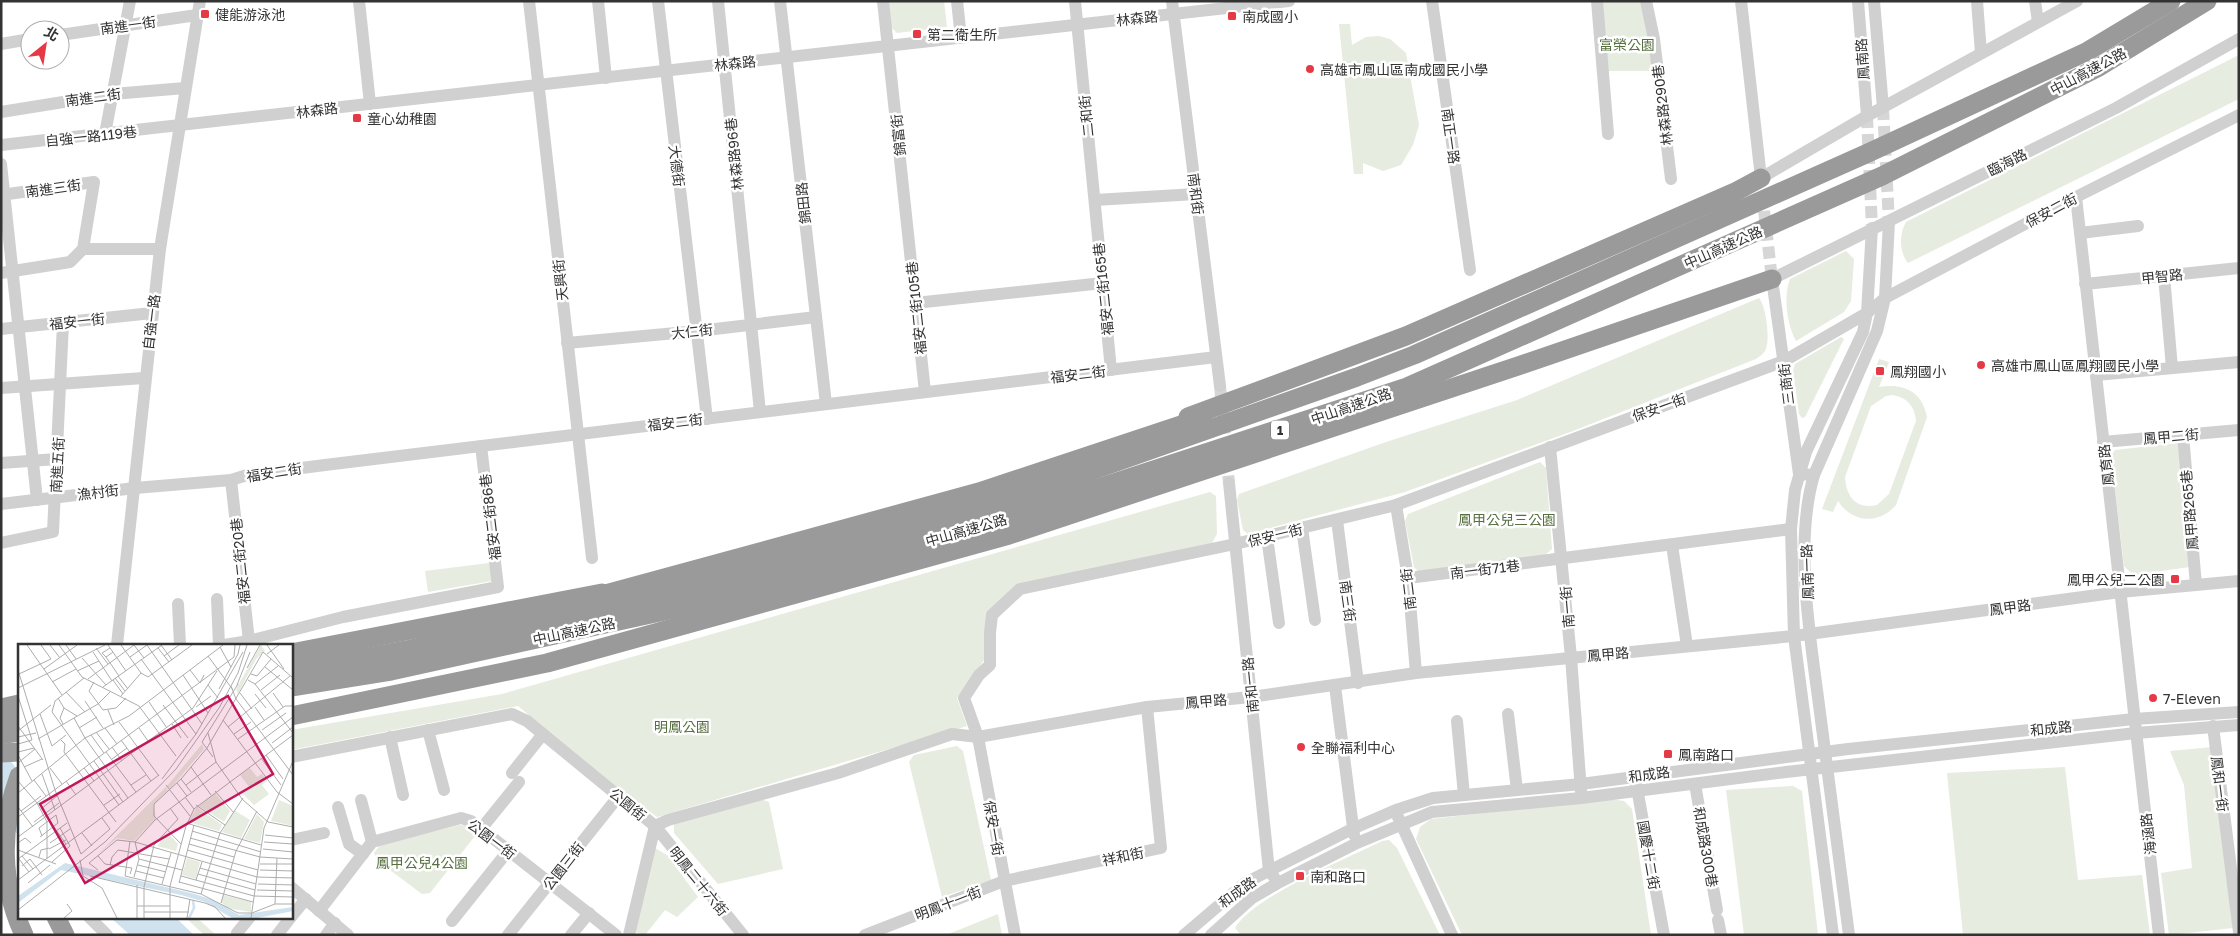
<svg xmlns="http://www.w3.org/2000/svg" width="2240" height="936" font-family="'Golos Text','Noto Sans TC',sans-serif">
<rect width="100%" height="100%" fill="#fff"/>
<!-- green -->
<g fill="#e6ecdf" fill-rule="evenodd">
<polygon points="888,1 944,1 947,27 897,33 891,27"/>
<polygon points="1601,1 1641,1 1654,71 1608,71"/>
<polygon points="1339,24 1350,24 1352,45 1366,37 1379,36 1390,39 1406,53 1419,125 1413,145 1401,165 1383,171 1363,163 1363,174 1354,174"/>
<path d="M 2239,55 L 2239,99 L 1908,263 C 1899,252 1899,234 1906,222 Z"/>
<path d="M 1846,251 L 1854,259 L 1851,301 L 1844,312 L 1796,341 C 1787,325 1783,296 1790,279 Z"/>
<path d="M 1759,298 C 1766,306 1771,341 1765,351 C 1763,354 1759,357 1756,359 L 1573,431 L 1405,492 L 1248,534 L 1243,530 L 1237,500 L 1239,494 L 1386,442 L 1517,400 Z"/>
<polygon points="1841,337 1844,339 1805,417 1802,418 1799,414 1793,371 1795,364"/>
<path d="M 1879,359 L 1889,362 L 1879,387 C 1903,383 1922,391 1927,417 L 1896,505 C 1879,525 1852,523 1838,501 L 1833,512 L 1822,509 ZM 1893,395 C 1908,398 1915,407 1916,421 L 1889,494 L 1877,505 C 1856,510 1846,496 1845,477 L 1871,406 L 1886,396 Z"/>
<polygon points="2178,443 2190,567 2133,575 2124,566 2111,456 2115,450"/>
<polygon points="1540,462 1546,468 1552,549 1545,555 1420,573 1414,567 1405,521 1408,514"/>
<polygon points="1210,492 1216,496 1217,534 1212,543 1009,591 990,615 985,659 957,698 967,726 657,817 607,780 518,706 291,750 291,730 502,694"/>
<polygon points="489,563 492,581 428,592 425,571"/>
<polygon points="957,746 963,751 991,880 942,897 909,762 914,755"/>
<polygon points="2213,747 2233,928 2169,935 2161,873 2192,868 2184,785 2170,751"/>
<polygon points="2065,767 2078,880 2142,875 2150,935 1963,935 1947,773"/>
<polygon points="1793,786 1802,791 1818,935 1744,935 1726,790"/>
<polygon points="761,799 769,802 783,869 718,884 674,833 674,822"/>
<polygon points="1609,799 1624,801 1632,809 1651,935 1462,935 1416,839 1420,827 1431,819"/>
<polygon points="460,825 468,826 475,831 475,836 430,893 422,894 378,861 374,853 381,844"/>
<path d="M 1389,840 L 1397,848 L 1440,935 L 1241,935 L 1235,928 C 1253,897 1346,859 1382,841 Z"/>
<polygon points="655,848 667,855 698,897 677,917 665,910 645,935 635,932"/>
<polygon points="998,914 1002,935 946,935"/>
<polygon points="185,917 196,917 216,935 204,935"/>
</g>
<!-- water -->
<g fill="#cfe2ee">
<polygon points="1,748 19,772 19,835 1,819"/>
<polygon points="110,917 175,917 194,935 130,935"/>
</g>
<g fill="none" stroke-linecap="round" stroke-linejoin="round">
<!-- minor-tunnel -->
<g stroke="#d6d6d6" stroke-width="12" stroke-dasharray="12 6" stroke-linecap="butt">
<polyline points="1883,108 1889,222"/>
<polyline points="1867,116 1872,228"/>
<polyline points="1762,193 1772,279"/>
<polyline points="1220,386 1229,483"/>
</g>
<!-- minor -->
<g stroke="#d0d0d0" stroke-width="12">
<polyline points="359,1 370,104"/>
<polyline points="529,1 592,558"/>
<polyline points="598,1 606,78"/>
<polyline points="658,1 707,419"/>
<polyline points="718,1 760,412"/>
<polyline points="780,1 826,404"/>
<polyline points="883,1 925,392"/>
<polyline points="957,1 961,38"/>
<polyline points="1075,1 1111,370"/>
<polyline points="1172,1 1220,386"/>
<polyline points="1432,1 1470,270"/>
<polyline points="1597,1 1608,134"/>
<polyline points="1646,1 1654,39 1671,179"/>
<polyline points="1741,1 1761,178 1867,116 2077,1"/>
<polyline points="1858,1 1867,116"/>
<polyline points="1874,1 1883,108"/>
<polyline points="1977,1 1981,53"/>
<polyline points="2035,1 2038,22"/>
<polyline points="60,35 197,15"/>
<polyline points="1,44 30,39"/>
<polyline points="1,112 113,94 185,88"/>
<polyline points="105,134 130,1"/>
<polyline points="1,145 1289,1"/>
<polyline points="1,164 37,500"/>
<polyline points="1,195 94,182 83,249 70,262 1,273"/>
<polyline points="2076,197 2159,935"/>
<polyline points="1095,200 1196,194"/>
<polyline points="2080,233 2138,226"/>
<polyline points="83,249 160,249"/>
<polyline points="2164,276 2172,368"/>
<polyline points="2085,284 2239,268"/>
<polyline points="915,303 1103,283"/>
<polyline points="1,329 152,313"/>
<polyline points="567,343 698,331 816,317"/>
<polyline points="2096,375 2239,362"/>
<polyline points="1,388 144,378"/>
<polyline points="2183,435 2196,585"/>
<polyline points="2103,442 2239,430"/>
<polyline points="1550,447 1571,657 1581,791"/>
<polyline points="1,463 57,459"/>
<polyline points="1814,475 1799,474 1772,279 2116,108 2239,39"/>
<polyline points="231,480 249,641"/>
<polyline points="1229,483 1269,871 1274,877"/>
<polyline points="1,504 135,488 231,480 247,475 325,465 1216,357"/>
<polyline points="1396,505 1408,578 1416,673"/>
<polyline points="1337,520 1358,683"/>
<polyline points="1302,528 1315,620"/>
<polyline points="1267,537 1279,623"/>
<polyline points="1,543 53,532 63,323"/>
<polyline points="1672,545 1687,646"/>
<polyline points="1408,578 1791,529"/>
<polyline points="217,599 219,645"/>
<polyline points="178,604 180,645"/>
<polyline points="117,645 160,249 200,1"/>
<polyline points="224,645 249,641 343,617 498,587 481,446"/>
<polyline points="1335,686 1354,835"/>
<polyline points="1508,714 1517,790"/>
<polyline points="1457,721 1464,795"/>
<polyline points="2213,726 2239,932"/>
<polyline points="428,730 444,790"/>
<polyline points="390,737 403,795"/>
<polyline points="291,757 512,714 527,721 655,826 668,820 838,773 952,734 978,737 1147,707 1251,697 1416,673 1794,636 2120,592 2239,581"/>
<polyline points="512,773 543,734"/>
<polyline points="1636,783 1664,935"/>
<polyline points="1695,784 1717,910"/>
<polyline points="361,800 372,842"/>
<polyline points="338,807 349,844 363,854"/>
<polyline points="1398,817 1452,935"/>
<polyline points="655,826 743,935"/>
<polyline points="481,829 519,782"/>
<polyline points="291,840 324,833"/>
<polyline points="291,887 348,935"/>
<polyline points="319,911 372,842 461,818 471,821 616,935"/>
<polyline points="89,917 107,935"/>
<polyline points="291,917 306,899"/>
<polyline points="1718,920 1721,935"/>
<polyline points="452,921 508,851"/>
<polyline points="237,933 250,917"/>
<polyline points="277,935 291,917"/>
<polyline points="326,935 335,923"/>
<polyline points="508,935 618,797"/>
<polyline points="571,935 589,913"/>
<polyline points="629,935 655,826"/>
<polyline points="865,935 1004,881 1161,848 1147,707"/>
<polyline points="1015,935 978,737 964,698 979,675 990,665 990,633 992,615 1020,589 1235,544 1396,505 1784,361 1867,313 1885,298 2076,197 2239,115"/>
<polyline points="1184,935 1245,883 1352,829 1396,810 1433,798 1581,784 1848,749 2134,719 2239,712"/>
<polyline points="1211,935 1252,898 1278,883 1357,843 1432,812 1581,798 1786,772 2136,733 2239,725"/>
<polyline points="1833,935 1794,636 1791,529 1795,490 1806,452 1863,332 1867,313 1872,228"/>
<path d="M 1849,935 C 1839,858 1829,782 1819,705 C 1810,636 1794,543 1814,475 L 1877,331 L 1885,298 L 1889,222"/>
</g>
<!-- highway -->
<g stroke="#9a9a9a" stroke-width="19">
<polyline points="1188,417 1406,336 1735,192 1761,178"/>
<polyline points="591,598 979,492 1202,418"/>
<polyline points="291,653 602,593"/>
<polyline points="291,671 411,649 698,586 992,506 1357,377 1414,355 1868,153 2088,51 2171,1"/>
<polyline points="291,687 391,671 701,603 1001,520 1407,387 1882,176 2099,67 2207,1"/>
<polyline points="1,708 19,704"/>
<polyline points="291,716 547,663 1009,535 1518,366 1772,279"/>
<polyline points="1,720 19,718"/>
<polyline points="1,735 19,732"/>
<polyline points="1,753 19,752"/>
<path d="M 19,776 C 0,828 0,883 24,935"/>
<polyline points="56,917 65,935"/>
</g>
</g>
<!-- markers -->
<g fill="#e63946" stroke="#fff" stroke-width="2">
<rect x="200" y="9" width="10" height="10" rx="2.5"/>
<rect x="1227" y="11" width="10" height="10" rx="2.5"/>
<rect x="912" y="29" width="10" height="10" rx="2.5"/>
<circle cx="1310" cy="69" r="5"/>
<rect x="352" y="113" width="10" height="10" rx="2.5"/>
<circle cx="1981" cy="365" r="5"/>
<rect x="1875" y="366" width="10" height="10" rx="2.5"/>
<rect x="2170" y="574" width="10" height="10" rx="2.5"/>
<circle cx="2153" cy="698" r="5"/>
<circle cx="1301" cy="747" r="5"/>
<rect x="1663" y="749" width="10" height="10" rx="2.5"/>
<rect x="1295" y="871" width="10" height="10" rx="2.5"/>
</g>
<g text-anchor="middle" dominant-baseline="central" stroke-width="5" stroke-linejoin="round" paint-order="stroke">
<!-- shield labels -->
<rect fill="#fff" stroke="#707070" stroke-width="1" x="1271" y="420.5" width="18" height="19" rx="4"/>
<g font-size="12" font-weight="bold" fill="#333">
<text x="1280" y="430">1</text>
</g>
<!-- poi labels -->
<g font-size="14" fill="#333" stroke="#fff" text-anchor="start">
<text x="215" y="14">健能游泳池</text>
<text x="1242" y="16">南成國小</text>
<text x="927" y="34">第二衛生所</text>
<text x="1320" y="69">高雄市鳳山區南成國民小學</text>
<text x="367" y="118">童心幼稚園</text>
<text x="1991" y="365">高雄市鳳山區鳳翔國民小學</text>
<text x="1890" y="371">鳳翔國小</text>
<text x="2165" y="579" text-anchor="end">鳳甲公兒二公園</text>
<text x="2163" y="698">7-Eleven</text>
<text x="1311" y="747">全聯福利中心</text>
<text x="1678" y="754">鳳南路口</text>
<text x="1310" y="876">南和路口</text>
</g>
<!-- street labels -->
<g font-size="14" fill="#333" stroke="#fff">
<text transform="translate(1137 18) rotate(-6)">林森路</text>
<text transform="translate(128 25) rotate(-8)">南進一街</text>
<text transform="translate(1862 59) rotate(-94)">鳳南路</text>
<text transform="translate(735 63) rotate(-6)">林森路</text>
<text transform="translate(2088 71) rotate(-28)">中山高速公路</text>
<text transform="translate(93 97) rotate(-8)">南進二街</text>
<text transform="translate(1662 105) rotate(-97)">林森路290巷</text>
<text transform="translate(317 110) rotate(-7)">林森路</text>
<text transform="translate(1086 116) rotate(-96)">二和街</text>
<text transform="translate(898 135) rotate(-96)">錦富街</text>
<text transform="translate(91 136) rotate(-6)">自強一路119巷</text>
<text transform="translate(1451 136) rotate(82)">南正一路</text>
<text transform="translate(734 154) rotate(-96)">林森路96巷</text>
<text transform="translate(2007 162) rotate(-27)">臨海路</text>
<text transform="translate(677 166) rotate(83)">大德街</text>
<text transform="translate(53 188) rotate(-8)">南進三街</text>
<text transform="translate(1196 194) rotate(83)">南和街</text>
<text transform="translate(803 203) rotate(-96)">錦田路</text>
<text transform="translate(2051 210) rotate(-28)">保安二街</text>
<text transform="translate(1723 247) rotate(-24)">中山高速公路</text>
<text transform="translate(2162 276) rotate(-6)">甲智路</text>
<text transform="translate(560 280) rotate(-96)">天興街</text>
<text transform="translate(1103 289) rotate(-96)">福安二街165巷</text>
<text transform="translate(916 308) rotate(-96)">福安二街105巷</text>
<text transform="translate(77 321) rotate(-6)">福安一街</text>
<text transform="translate(151 322) rotate(-83)">自強一路</text>
<text transform="translate(692 331) rotate(-6)">大仁街</text>
<text transform="translate(1078 374) rotate(-7)">福安二街</text>
<text transform="translate(1786 384) rotate(-97)">三商街</text>
<text transform="translate(1351 406) rotate(-19)">中山高速公路</text>
<text transform="translate(1659 407) rotate(-20)">保安一街</text>
<text transform="translate(675 422) rotate(-7)">福安二街</text>
<text transform="translate(2171 436) rotate(-5)">鳳甲二街</text>
<text transform="translate(57 465) rotate(-87)">南進五街</text>
<text transform="translate(2106 465) rotate(-97)">鳳育路</text>
<text transform="translate(274 472) rotate(-9)">福安二街</text>
<text transform="translate(98 492) rotate(-7)">漁村街</text>
<text transform="translate(2189 510) rotate(-95)">鳳甲路265巷</text>
<text transform="translate(490 517) rotate(-97)">福安二街86巷</text>
<text transform="translate(966 530) rotate(-16)">中山高速公路</text>
<text transform="translate(1275 535) rotate(-14)">保安一街</text>
<text transform="translate(240 561) rotate(-96)">福安二街20巷</text>
<text transform="translate(1485 569) rotate(-7)">南一街71巷</text>
<text transform="translate(1807 572) rotate(-92)">鳳南一路</text>
<text transform="translate(1408 589) rotate(-97)">南二街</text>
<text transform="translate(1348 601) rotate(82)">南三街</text>
<text transform="translate(1567 607) rotate(-95)">南一街</text>
<text transform="translate(2010 607) rotate(-8)">鳳甲路</text>
<text transform="translate(574 631) rotate(-12)">中山高速公路</text>
<text transform="translate(1608 654) rotate(-5)">鳳甲路</text>
<text transform="translate(1250 685) rotate(-96)">南和一路</text>
<text transform="translate(1206 701) rotate(-5)">鳳甲路</text>
<text transform="translate(2051 728) rotate(-6)">和成路</text>
<text transform="translate(1649 774) rotate(-8)">和成路</text>
<text transform="translate(2220 784) rotate(83)">鳳和一街</text>
<text transform="translate(628 804) rotate(39)">公園街</text>
<text transform="translate(994 828) rotate(80)">保安一街</text>
<text transform="translate(2148 834) rotate(-97)">海涵路</text>
<text transform="translate(492 839) rotate(37)">公園一街</text>
<text transform="translate(1706 847) rotate(80)">和成路300巷</text>
<text transform="translate(1649 855) rotate(80)">國慶十二街</text>
<text transform="translate(1123 856) rotate(-12)">祥和街</text>
<text transform="translate(563 866) rotate(-52)">公園三街</text>
<text transform="translate(699 881) rotate(51)">明鳳二十六街</text>
<text transform="translate(1237 892) rotate(-36)">和成路</text>
<text transform="translate(948 903) rotate(-21)">明鳳十一街</text>
</g>
<!-- park labels -->
<g font-size="14" fill="#56703f" stroke="#fff">
<text x="1627" y="44">富榮公園</text>
<text x="1507" y="519">鳳甲公兒三公園</text>
<text x="682" y="726">明鳳公園</text>
<text x="422" y="862">鳳甲公兒4公園</text>
</g>
</g>
<!-- overview -->
<g transform="translate(18 644)">
<rect width="275" height="275" fill="#fff"/>
<path d="M 243,1 L 247,7 L 238,15 L 220,50 L 218,45 ZM 184,100 L 186,105 L 152,145 L 149,142 ZM 232,124 L 239,133 L 244,130 L 249,137 L 244,141 L 251,150 L 236,161 L 224,149 L 232,144 L 222,131 ZM 148,143 L 150,146 L 135,161 L 138,174 L 116,197 L 99,194 L 80,210 ZM 197,149 L 212,167 L 206,178 L 181,162 ZM 261,156 L 275,162 L 275,182 L 253,177 ZM 179,163 L 204,181 L 201,187 L 170,178 ZM 216,166 L 232,176 L 223,194 L 204,188 ZM 239,170 L 246,178 L 242,199 L 226,195 ZM 150,189 L 160,200 L 158,207 L 139,202 ZM 169,214 L 182,218 L 178,235 L 164,231 ZM 205,251 L 233,258 L 233,268 L 209,264 L 203,258 Z" fill="#e6ecdf"/>
<path d="M 47,219 L 177,250 L 195,256 L 221,271 L 275,263 L 275,267 L 239,274 L 214,274 L 187,258 L 163,251 L 43,226 L 0,259 L 0,252 Z" fill="#cfe2ee"/>
<path fill="none" stroke="#cfe2ee" stroke-width="2.5" d="M 171,274 L 176,264 L 175,256"/>
<path fill="none" stroke="#adadad" stroke-width="1" d="M 9,1 L 44,51M 32,1 L 42,14M 41,1 L 64,33 L 121,62 L 158,112M 48,1 L 58,15M 90,1 L 108,27M 103,1 L 123,29M 116,1 L 126,14M 129,1 L 184,80M 143,1 L 154,16M 249,1 L 266,25M 202,3 L 213,23M 78,4 L 90,20M 140,4 L 151,18M 75,8 L 94,37M 95,8 L 88,13 L 101,32M 249,10 L 261,1M 146,12 L 161,1M 190,12 L 215,46M 88,13 L 84,9 L 92,4M 112,13 L 129,1M 64,14 L 88,41M 123,15 L 178,90 L 225,8M 247,23 L 275,46M 229,24 L 242,1M 26,25 L 59,1M 0,26 L 37,146 L 63,210 L 92,185 L 84,174M 172,26 L 182,39 L 186,31M 59,27 L 81,17M 1,30 L 33,15 L 23,1M 233,30 L 239,32 L 253,15M 165,31 L 190,69M 100,32 L 110,45M 66,34 L 37,57 L 34,68 L 101,161M 97,34 L 107,47M 70,35 L 116,1M 95,36 L 105,50M 230,36 L 237,40 L 275,89M 34,38 L 58,25M 76,38 L 71,47 L 85,66 L 98,64 L 108,54M 237,40 L 260,22M 190,41 L 200,54M 219,41 L 232,8M 213,42 L 218,55 L 275,131M 85,43 L 144,1M 0,44 L 87,1M 201,45 L 220,10 L 222,1M 243,46 L 262,31M 48,48 L 67,68M 222,49 L 234,65M 255,49 L 265,63M 237,50 L 248,64M 0,52 L 14,96 L 0,100M 103,52 L 123,29 L 130,33 L 174,1M 40,54 L 46,64 L 42,74 L 45,80M 67,57 L 85,84M 131,58 L 149,84M 145,61 L 170,94M 178,63 L 193,52M 237,63 L 246,76M 46,64 L 59,72M 90,66 L 96,81M 22,70 L 34,102 L 48,91M 56,74 L 67,94 L 110,154M 205,76 L 259,148 L 275,160M 101,78 L 141,132M 154,80 L 163,94M 0,82 L 25,116M 210,83 L 272,32M 61,84 L 79,73M 87,84 L 99,100M 121,84 L 130,97M 244,86 L 268,69M 0,87 L 33,61M 78,88 L 91,105M 190,89 L 198,118 L 224,155 L 250,178 L 275,183M 216,90 L 233,78M 73,91 L 86,109M 0,93 L 18,89M 20,95 L 80,60 L 93,47M 220,95 L 267,62 L 275,62M 43,96 L 47,100 L 46,108 L 98,178M 103,96 L 133,137M 254,99 L 275,83M 94,103 L 104,117M 0,108 L 16,104M 88,108 L 118,148M 0,111 L 14,137M 248,111 L 265,135M 195,113 L 184,98 L 220,40M 243,114 L 263,141M 94,115 L 109,104M 76,117 L 105,158M 0,119 L 17,105M 6,123 L 24,115M 173,123 L 193,151M 32,124 L 44,140M 66,124 L 76,137M 24,130 L 37,166M 144,135 L 178,90M 163,135 L 173,148M 16,136 L 28,152M 0,137 L 19,159 L 29,178 L 29,215M 48,137 L 58,151M 159,139 L 169,152M 113,141 L 128,131M 148,141 L 172,172M 168,141 L 198,118M 197,147 L 215,168M 0,149 L 67,94 L 111,72 L 205,1M 167,153 L 176,165M 86,161 L 102,150M 178,161 L 207,181M 0,163 L 15,183M 23,165 L 39,152M 3,167 L 23,152M 0,173 L 216,13 L 217,1M 31,176 L 48,200M 16,178 L 41,159M 168,179 L 243,201M 174,187 L 243,208M 64,189 L 74,202M 247,191 L 275,194M 0,193 L 175,64 L 199,27M 22,193 L 40,179 L 38,171 L 21,184 L 24,192M 172,194 L 242,213 L 275,215M 112,197 L 107,232 L 183,250 L 220,269 L 234,269 L 257,260 L 275,260M 117,198 L 239,233 L 275,234M 246,198 L 275,200M 0,199 L 7,194 L 13,199M 32,199 L 52,185M 163,200 L 136,172 L 136,160 L 163,135 L 189,104 L 245,8 L 275,34M 171,200 L 216,213M 31,205 L 48,196M 245,205 L 275,208M 0,206 L 38,220M 169,206 L 240,226M 4,212 L 15,225M 80,212 L 87,220 L 114,224 L 112,230M 21,213 L 23,206 L 31,204M 0,215 L 49,179M 1,215 L 11,228M 121,215 L 164,226M 62,216 L 65,232 L 84,244 L 99,274M 34,218 L 52,202 L 42,184M 242,220 L 275,220M 92,221 L 94,213 L 100,206 L 151,215M 120,221 L 148,228M 4,222 L 12,215 L 24,231M 182,224 L 238,240M 80,226 L 71,219 L 99,196 L 117,198 L 137,176 L 275,73M 242,226 L 275,227M 118,227 L 146,234M 180,230 L 237,246M 72,232 L 187,259 L 197,263 L 207,274M 163,232 L 236,252 L 275,253M 116,233 L 121,215 L 117,198M 0,236 L 141,131M 178,236 L 184,218M 161,238 L 235,258M 10,239 L 32,221M 161,239 L 176,181M 144,240 L 153,209M 240,240 L 275,241M 119,241 L 119,274M 239,246 L 275,247M 183,250 L 202,189 L 225,154M 203,259 L 218,207 L 239,167M 257,260 L 259,214M 119,262 L 152,262M 0,266 L 87,198 L 158,125 L 201,64 L 220,29 L 229,1M 126,268 L 171,268M 46,274 L 54,267 L 49,260M 126,274 L 126,243 L 136,201 L 160,175 L 152,164M 152,274 L 152,242 L 168,182 L 176,165 L 275,91M 169,274 L 172,255M 233,274 L 246,184 L 275,117"/>
<path fill="#c2185b" fill-opacity="0.15" stroke="#c2185b" stroke-width="2.5" d="M 210,52 L 255,130 L 67,239 L 22,160 Z"/>
<rect width="275" height="275" fill="none" stroke="#333" stroke-width="2.5"/>
</g>
<!-- border -->
<rect width="2240" height="936" fill="none" stroke="#333333" stroke-width="5"/>
<!-- north arrow -->
<g transform="translate(45 45) rotate(30)"><circle r="24" fill="#ffffff" stroke="#adadad"/>
<path d="M0-4L9 19L0 12L-9 19Z" fill="#e63946"/>
<text y="-8" font-size="14" font-weight="bold" text-anchor="middle" fill="#333333">北</text>
</g>
</svg>
